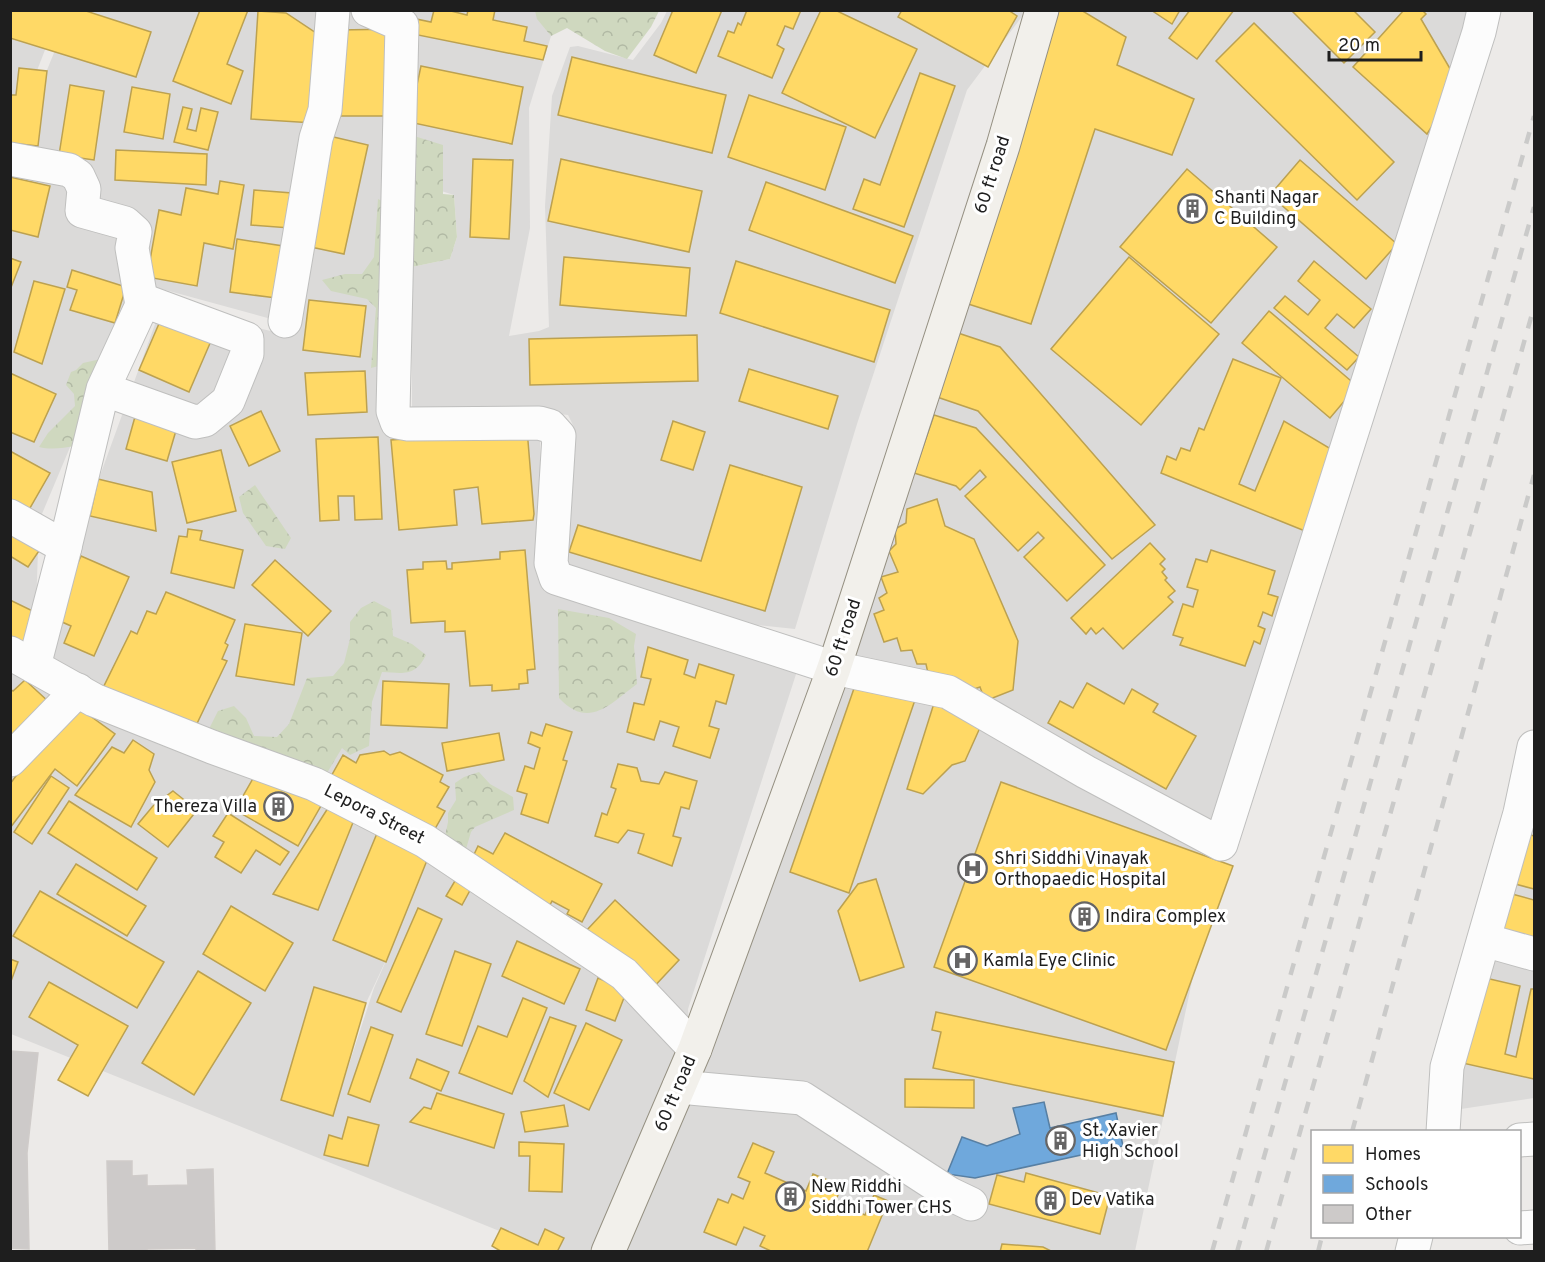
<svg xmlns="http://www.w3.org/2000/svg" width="1545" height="1262" font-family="Overpass,sans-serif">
<defs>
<pattern id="forest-crowns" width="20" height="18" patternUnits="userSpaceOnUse" patternTransform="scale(1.5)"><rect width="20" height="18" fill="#cfd8bf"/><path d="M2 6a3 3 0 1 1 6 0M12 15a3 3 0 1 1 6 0" fill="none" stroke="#b1b9a4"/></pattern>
</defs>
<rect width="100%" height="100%" fill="#eceae8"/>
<!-- residential -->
<g fill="#dbdad9" fill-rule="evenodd">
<polygon points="361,10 402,25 389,413 540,431 542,545 556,588 798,668 688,1009 689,1028 579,933 40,664 81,528 162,305 287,335 333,11"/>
<polygon points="408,10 535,11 551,36 529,108 530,228 509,336 539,331 549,327 545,206 552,96 570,47 578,46 633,60 661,23 667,11 1026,11 967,90 857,424 795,629 727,622 569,567 564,558 565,533 575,429 568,415 527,410 412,413 412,267 450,259 457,237 454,195 435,189 414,136"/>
<polygon points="11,11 60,11 11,138"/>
<polygon points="71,11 326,11 282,322 147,285 97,383 39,521 34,666 10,653 10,161"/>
<path d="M 1042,11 L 1484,11 L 1221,844 L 1135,1251 L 549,1251 L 11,1034 L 10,658 L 314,784 L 573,946 L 689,1048 ZM 393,945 L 374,988 L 340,1092 L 366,1003 Z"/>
<polygon points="1534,764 1534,1098 1461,1109 1451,1065"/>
</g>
<!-- forest -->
<g fill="url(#forest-crowns)">
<polygon points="535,11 535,10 659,11 651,27 627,59 605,51 567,28 551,36 537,19"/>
<polygon points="414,136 443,145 443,194 454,195 457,237 450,259 412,267"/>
<polygon points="378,199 390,205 386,364 371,368 376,308 367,299 331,291 322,280 345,274 362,274 374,257"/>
<path d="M 101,359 L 99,440 C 80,444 58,452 39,447 L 48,433 L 75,406 L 74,394 L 66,385 L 71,372 L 76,370 L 83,363 Z"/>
<polygon points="255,485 291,538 285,549 266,546 243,513 239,497"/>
<path d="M 374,601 L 391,610 L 393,636 L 412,644 L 426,655 C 415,677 404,673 382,672 L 372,702 L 369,746 L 350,755 L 342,748 L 324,778 L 208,731 L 218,711 L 234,706 L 246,718 L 254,736 L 277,737 L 289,724 L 307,678 L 333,676 L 344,663 L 350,639 L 350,622 L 361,608 Z"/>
<path d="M 558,609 L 609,618 L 636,634 L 634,646 L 637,684 C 610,704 589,730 559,698 Z"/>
<polygon points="479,772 490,784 513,797 514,810 475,827 471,832 466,849 444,841 448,822 448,813 456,800 455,783 464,777"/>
</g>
<!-- homes -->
<g fill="#ffd966" stroke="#bca150" stroke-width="1.5">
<polygon points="10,10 83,10 151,32 136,77 10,38"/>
<polygon points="200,10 248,10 227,64 243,71 231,104 173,81"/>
<polygon points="434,10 447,10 467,15 468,10 495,10 493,20 527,27 524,41 547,46 543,60 413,34 416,19 431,22"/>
<polygon points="673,10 722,10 696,73 654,55"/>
<polygon points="747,10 801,10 793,29 785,26 777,45 784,49 772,78 718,56 728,31 734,33 738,23 741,25"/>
<polygon points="821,10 835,10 917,49 875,138 782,93"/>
<polygon points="902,10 1008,10 1017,16 988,67 898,17"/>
<polygon points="1056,10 1081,10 1126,37 1117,65 1194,99 1172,155 1095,129 1031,324 965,303"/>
<polygon points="1151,10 1180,10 1172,24"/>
<polygon points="1190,10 1234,10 1197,59 1169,38"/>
<polygon points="1291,10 1353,10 1375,32 1344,63"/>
<polygon points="1404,10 1422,10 1426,14 1421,19 1459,84 1427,134 1353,67"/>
<polygon points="258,11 286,13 319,35 314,123 251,119"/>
<polygon points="1254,23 1394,162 1357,200 1216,61"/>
<polygon points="398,29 399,116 340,116 339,30"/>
<polygon points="572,57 726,95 712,153 558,115"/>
<polygon points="421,66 523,87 512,144 409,122"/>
<polygon points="19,68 47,71 38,146 10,143 10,95 16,95"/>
<polygon points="920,73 955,86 904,227 853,209 864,179 880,185"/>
<polygon points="70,85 104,91 94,160 59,155"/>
<polygon points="132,87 170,94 163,139 124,132"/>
<polygon points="749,95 846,127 825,190 728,157"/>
<polygon points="183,107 192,109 187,129 196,131 201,108 218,112 208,150 174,142"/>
<polygon points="325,135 368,145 344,254 301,245"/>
<polygon points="116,150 207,154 206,185 115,180"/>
<polygon points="473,159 513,160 509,239 470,237"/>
<polygon points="561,159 702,191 689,252 548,221"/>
<polygon points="1300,160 1397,244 1366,279 1270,195"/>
<polygon points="1187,169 1277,247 1211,323 1120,247"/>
<polygon points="10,177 50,186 38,237 10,230"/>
<polygon points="220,181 244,185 233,249 204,243 197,286 147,277 159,210 181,215 186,188 218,194"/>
<polygon points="766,182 913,236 895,283 749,230"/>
<polygon points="254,190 292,193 290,228 251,225"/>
<polygon points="237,239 283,246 276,298 230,292"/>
<polygon points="564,257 690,268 686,316 560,305"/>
<polygon points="1129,257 1219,334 1141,425 1051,349"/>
<polygon points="10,258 21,262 10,290"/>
<polygon points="736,261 890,310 874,362 720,313"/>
<polygon points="1314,261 1371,309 1354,328 1337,314 1325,328 1359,357 1347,370 1274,308 1285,296 1308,315 1320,300 1298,281"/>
<polygon points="72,270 126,287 115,323 70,310 77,290 67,287"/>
<polygon points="34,281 65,289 42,364 14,352"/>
<polygon points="309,300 366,306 360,357 303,350"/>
<polygon points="1269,311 1357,386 1330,418 1242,343"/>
<polygon points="161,319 211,341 189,392 139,370"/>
<polygon points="955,332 1000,347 1155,525 1112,559 978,411 934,396"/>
<polygon points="697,335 698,381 530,385 529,339"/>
<polygon points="1233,359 1281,378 1239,484 1255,491 1284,421 1336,452 1305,531 1161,473 1167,456 1176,460 1181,448 1190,451 1199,428 1204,430"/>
<polygon points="749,369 838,396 828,429 739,401"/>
<polygon points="365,371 367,412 308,415 305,373"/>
<polygon points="10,373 56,394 34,442 10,432"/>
<polygon points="138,406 180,417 167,461 126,449"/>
<polygon points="261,411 280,451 249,466 230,426"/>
<polygon points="934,415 976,428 1105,565 1067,601 1024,557 1044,538 1038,532 1018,551 965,496 986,477 980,470 960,490 956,486 914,473"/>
<polygon points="673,421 705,432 693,470 661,460"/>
<polygon points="527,429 534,514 533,520 482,524 478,487 454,490 457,525 399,530 391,440"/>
<polygon points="378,437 382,519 355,520 354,496 338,496 339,520 320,521 316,439"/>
<polygon points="221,450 236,511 187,523 172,462"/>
<polygon points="10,451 50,473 26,515 10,505"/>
<polygon points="730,465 802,487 765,611 569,552 578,525 701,561"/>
<polygon points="98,479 152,492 156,531 90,516"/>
<polygon points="937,499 945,526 974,539 1018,641 1013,690 985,701 980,687 963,693 929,678 926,664 917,664 912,650 901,651 897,638 884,642 874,614 884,610 879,598 887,593 881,577 898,572 889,551 896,544 895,529 906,523 907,509"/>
<polygon points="10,523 43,545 28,567 10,556"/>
<polygon points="188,529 202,531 200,540 243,550 234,588 171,573 179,536 187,537"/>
<polygon points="1150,543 1165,559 1160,564 1165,569 1162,572 1167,578 1165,580 1175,591 1168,597 1173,602 1123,649 1103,628 1096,634 1091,628 1086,634 1071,618"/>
<polygon points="525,550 535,669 527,670 528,683 519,684 519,689 492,691 492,685 470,686 465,631 445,632 445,621 411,623 407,570 423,569 423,562 446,561 447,569 452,569 452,563 500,559 500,552"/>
<polygon points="1211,550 1275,571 1268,594 1278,597 1272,616 1263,612 1258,626 1265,629 1260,644 1254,641 1245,666 1180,645 1183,638 1173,635 1183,604 1193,607 1198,590 1187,587 1196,559 1207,562"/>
<polygon points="81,556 129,577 94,656 64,643 71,626 53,618"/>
<polygon points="275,560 331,611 308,636 252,585"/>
<polygon points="166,592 235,620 225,643 228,645 222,659 227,661 191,736 99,696 131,631 137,634 147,611 156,614"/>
<polygon points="10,600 41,615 23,650 10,643"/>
<polygon points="245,624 302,633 294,685 236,676"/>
<polygon points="648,647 688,660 684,674 695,678 699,664 734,675 726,704 716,701 709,726 719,729 710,758 673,746 679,727 660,721 654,740 627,732 634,703 644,705 651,679 641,677"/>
<polygon points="858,677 916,697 849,893 790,872"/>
<polygon points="25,680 50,703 10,749 10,689 13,691"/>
<polygon points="383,681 449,684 447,728 381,725"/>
<polygon points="1087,683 1124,704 1132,689 1158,704 1153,712 1196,736 1166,789 1048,723 1060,701 1073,708"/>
<polygon points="935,700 983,721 965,761 952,765 923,794 907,789"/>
<polygon points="71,702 115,734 77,786 55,769 10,828 10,784"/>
<polygon points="546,724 572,732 563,760 567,761 548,823 521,814 527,794 517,791 525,766 534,769 540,748 528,743 531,732 542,736"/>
<polygon points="499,733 504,760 447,771 442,743"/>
<polygon points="133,740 154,754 149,770 155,782 131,827 75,795 112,747 124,753"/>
<polygon points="384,751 390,755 400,752 443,775 440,782 449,787 437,807 445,811 431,836 329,780 343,755 356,763 360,755"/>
<polygon points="618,764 637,768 641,781 659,784 665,772 697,781 689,809 681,807 673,836 681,838 672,866 638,853 644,834 628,830 618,843 595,836 602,813 607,815 616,789 611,787"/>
<polygon points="259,768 322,804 298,846 235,810"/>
<polygon points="51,776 69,788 32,844 14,832"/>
<polygon points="1001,782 1233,866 1166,1050 934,967"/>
<polygon points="173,791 197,810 168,847 138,824 153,806"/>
<polygon points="69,801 157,858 137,890 48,833"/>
<polygon points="328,808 354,820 318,910 273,894"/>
<polygon points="228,813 289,852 280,865 256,850 241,873 215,857 224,842 213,836"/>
<polygon points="380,826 432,848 386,962 333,940"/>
<polygon points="505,833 602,884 582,922 567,914 569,910 552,901 550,905 515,886 517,882 501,873 470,863 478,846 493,854"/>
<polygon points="1528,834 1534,836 1534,889 1515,884"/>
<polygon points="76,864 146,906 127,936 57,894"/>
<polygon points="459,874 474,883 462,905 446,896"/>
<polygon points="876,879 904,967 860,981 838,911 858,884"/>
<polygon points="40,891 164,962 137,1008 13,936"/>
<polygon points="1512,894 1534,900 1534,953 1499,944"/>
<polygon points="615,900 679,960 650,991 586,931"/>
<polygon points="231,906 293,943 265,991 203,954"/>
<polygon points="418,908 442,919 401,1012 377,1002"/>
<polygon points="517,941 580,969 564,1004 502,976"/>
<polygon points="455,951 491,964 462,1046 426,1034"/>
<polygon points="10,959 18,962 10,984"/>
<polygon points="198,971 251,1003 194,1095 142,1063"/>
<polygon points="1477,976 1520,986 1505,1054 1516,1057 1531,989 1534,989 1534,1079 1458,1062"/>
<polygon points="598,978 627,990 615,1021 586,1010"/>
<polygon points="49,982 128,1026 88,1096 58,1080 78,1045 29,1017"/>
<polygon points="314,987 366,1003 333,1116 281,1100"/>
<polygon points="523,998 547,1008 512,1094 459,1073 478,1026 507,1037"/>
<polygon points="936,1012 1174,1062 1163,1116 933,1068 941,1032 932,1030"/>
<polygon points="550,1017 576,1026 548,1097 524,1081"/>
<polygon points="586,1023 622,1040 589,1110 554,1093"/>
<polygon points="371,1027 393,1035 370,1102 348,1094"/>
<polygon points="417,1059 449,1072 441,1091 410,1078"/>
<polygon points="905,1079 974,1080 974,1108 905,1107"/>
<polygon points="437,1093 504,1114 494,1148 410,1122 424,1107 431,1109"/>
<polygon points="564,1105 568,1126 525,1132 521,1112"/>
<polygon points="348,1117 379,1125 368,1166 324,1155 329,1135 342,1139"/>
<polygon points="519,1142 564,1144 562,1192 529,1191 530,1156 519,1156"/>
<polygon points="753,1143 774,1152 765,1173 806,1191 813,1174 842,1186 835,1202 865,1215 874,1195 888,1201 867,1252 773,1252 760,1246 765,1236 744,1227 736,1245 704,1232 718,1199 728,1203 732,1194 743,1199 750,1182 738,1177"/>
<polygon points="1026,1173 1110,1196 1100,1234 989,1204 997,1175 1024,1182"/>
<polygon points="501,1228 538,1245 545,1229 564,1238 557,1252 502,1252 492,1246"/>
<polygon points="1002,1244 1043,1247 1053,1252 1000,1252"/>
</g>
<!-- schools -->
<polygon fill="#6fa8dc" stroke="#577fa3" stroke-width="1.5" points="1044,1102 1050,1128 1116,1113 1123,1146 975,1178 947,1174 962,1137 987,1146 1020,1134 1013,1108"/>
<!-- building -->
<g fill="#cdcac9" stroke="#cfcbc9" stroke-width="1.5">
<polygon points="10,1051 38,1053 27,1153 29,1249 10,1248"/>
<polygon points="107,1161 132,1161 132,1176 147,1175 147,1186 188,1185 187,1170 213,1169 215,1252 196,1252 196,1248 147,1249 147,1252 109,1252"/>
</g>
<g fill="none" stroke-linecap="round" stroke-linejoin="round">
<defs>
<g id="street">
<polyline points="368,10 402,25 393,411 397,422 408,424 539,423 550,426 559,436 551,563 556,578 834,668 948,692 1086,772 1221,844 1479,32 1484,10"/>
<polyline points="10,159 69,170 78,176 84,189 82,211 125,223 135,232 132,248 142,305"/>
<polyline points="285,321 316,138 325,110 333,10"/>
<polyline points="10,516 65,547 34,666"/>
<polyline points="65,547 103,389 142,305 150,303 247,339 247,354 228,401 205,420 195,422 103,389"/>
<polyline points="10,653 94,700 212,747 314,784 425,841 624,974 695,1049"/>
<polyline points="10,760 78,690"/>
<polyline points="1484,940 1534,954"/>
<polyline points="679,1087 802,1098 950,1194 971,1204"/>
<polyline points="1443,1132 1447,1067 1520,813 1534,747"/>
<polyline points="1520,1140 1534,1139"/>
<polyline points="1520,1228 1534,1227"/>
<polyline points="1412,1252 1416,1236"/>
</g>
<polyline id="secondary" points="608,1252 695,1049 834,668 1003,146 1042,10"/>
</defs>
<!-- street casing -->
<use href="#street" stroke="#bfbfbe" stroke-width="35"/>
<!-- secondary casing -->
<use href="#secondary" stroke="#959082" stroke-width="35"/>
<!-- street -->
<use href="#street" stroke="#fcfcfc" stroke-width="33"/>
<!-- secondary -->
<use href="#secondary" stroke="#f2f0eb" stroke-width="33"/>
<!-- rail -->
<g stroke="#cacac9" stroke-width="4.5" stroke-dasharray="12 12" stroke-linecap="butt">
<polyline points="1352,1132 1534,475"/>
<polyline points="1212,1252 1534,116"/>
<polyline points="1237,1252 1534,207"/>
<polyline points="1266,1252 1534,307"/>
<polyline points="1318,1252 1322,1236"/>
</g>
</g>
<!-- icons -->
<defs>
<symbol id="building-ring" viewBox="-11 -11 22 22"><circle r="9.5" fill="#fff" stroke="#666565" stroke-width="1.5"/><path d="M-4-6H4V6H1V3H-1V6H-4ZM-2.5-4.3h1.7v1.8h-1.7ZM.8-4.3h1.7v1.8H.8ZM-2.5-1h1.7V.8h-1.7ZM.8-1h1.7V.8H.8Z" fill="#666565"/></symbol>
<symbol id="hospital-ring" viewBox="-11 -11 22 22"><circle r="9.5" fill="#fff" stroke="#666565" stroke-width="1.5"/><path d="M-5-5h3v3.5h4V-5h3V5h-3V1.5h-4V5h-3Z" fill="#666565"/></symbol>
</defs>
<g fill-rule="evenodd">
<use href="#building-ring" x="1176" y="192" width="33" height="33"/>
<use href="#building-ring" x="262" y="790" width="33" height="33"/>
<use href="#hospital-ring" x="956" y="852" width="33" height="33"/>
<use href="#building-ring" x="1068" y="900" width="33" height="33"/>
<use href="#hospital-ring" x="946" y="944" width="33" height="33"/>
<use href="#building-ring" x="1044" y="1124" width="33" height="33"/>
<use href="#building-ring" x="774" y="1180" width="33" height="33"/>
<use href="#building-ring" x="1034" y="1184" width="33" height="33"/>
</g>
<g text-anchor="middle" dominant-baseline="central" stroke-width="6" stroke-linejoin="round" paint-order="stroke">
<!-- street labels -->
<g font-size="18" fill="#1e1e1e" stroke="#fff">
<text transform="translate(993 175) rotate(-72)">60 ft road</text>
<text transform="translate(844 638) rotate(-72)">60 ft road</text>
<text transform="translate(374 815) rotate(27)">Lepora Street</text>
<text transform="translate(676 1094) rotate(-67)">60 ft road</text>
</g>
<!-- poi labels -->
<g font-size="18" fill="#1e1e1e" stroke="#fff" text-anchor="start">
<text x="1214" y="198">Shanti Nagar<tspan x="1214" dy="21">C Building</tspan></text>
<text x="257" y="807" text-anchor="end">Thereza Villa</text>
<text x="994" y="859">Shri Siddhi Vinayak<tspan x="994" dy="21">Orthopaedic Hospital</tspan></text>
<text x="1105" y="917">Indira Complex</text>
<text x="983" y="961">Kamla Eye Clinic</text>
<text x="1082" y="1131">St. Xavier<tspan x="1082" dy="21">High School</tspan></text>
<text x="811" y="1187">New Riddhi<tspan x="811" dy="21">Siddhi Tower CHS</tspan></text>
<text x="1071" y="1200">Dev Vatika</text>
</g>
</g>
<!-- border -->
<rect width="1545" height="1262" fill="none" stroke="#1e1e1e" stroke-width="24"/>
<!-- legend -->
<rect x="1311" y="1130" width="210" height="108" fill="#ffffff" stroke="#a5a5a5" stroke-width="1.5"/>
<rect x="1323" y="1145" width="30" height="18" fill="#ffd966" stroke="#a5a5a5" stroke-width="1.5"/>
<text x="1365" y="1160" font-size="18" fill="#1e1e1e">Homes</text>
<rect x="1323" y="1175" width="30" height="18" fill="#6fa8dc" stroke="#a5a5a5" stroke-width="1.5"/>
<text x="1365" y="1190" font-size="18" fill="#1e1e1e">Schools</text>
<rect x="1323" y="1205" width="30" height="18" fill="#cdcac9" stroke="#a5a5a5" stroke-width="1.5"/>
<text x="1365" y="1220" font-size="18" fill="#1e1e1e">Other</text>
<!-- scale -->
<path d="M1329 51v9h92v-9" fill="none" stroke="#1e1e1e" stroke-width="3"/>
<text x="1338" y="51" font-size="18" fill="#1e1e1e" stroke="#ffffff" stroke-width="4.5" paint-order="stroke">20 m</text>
</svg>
